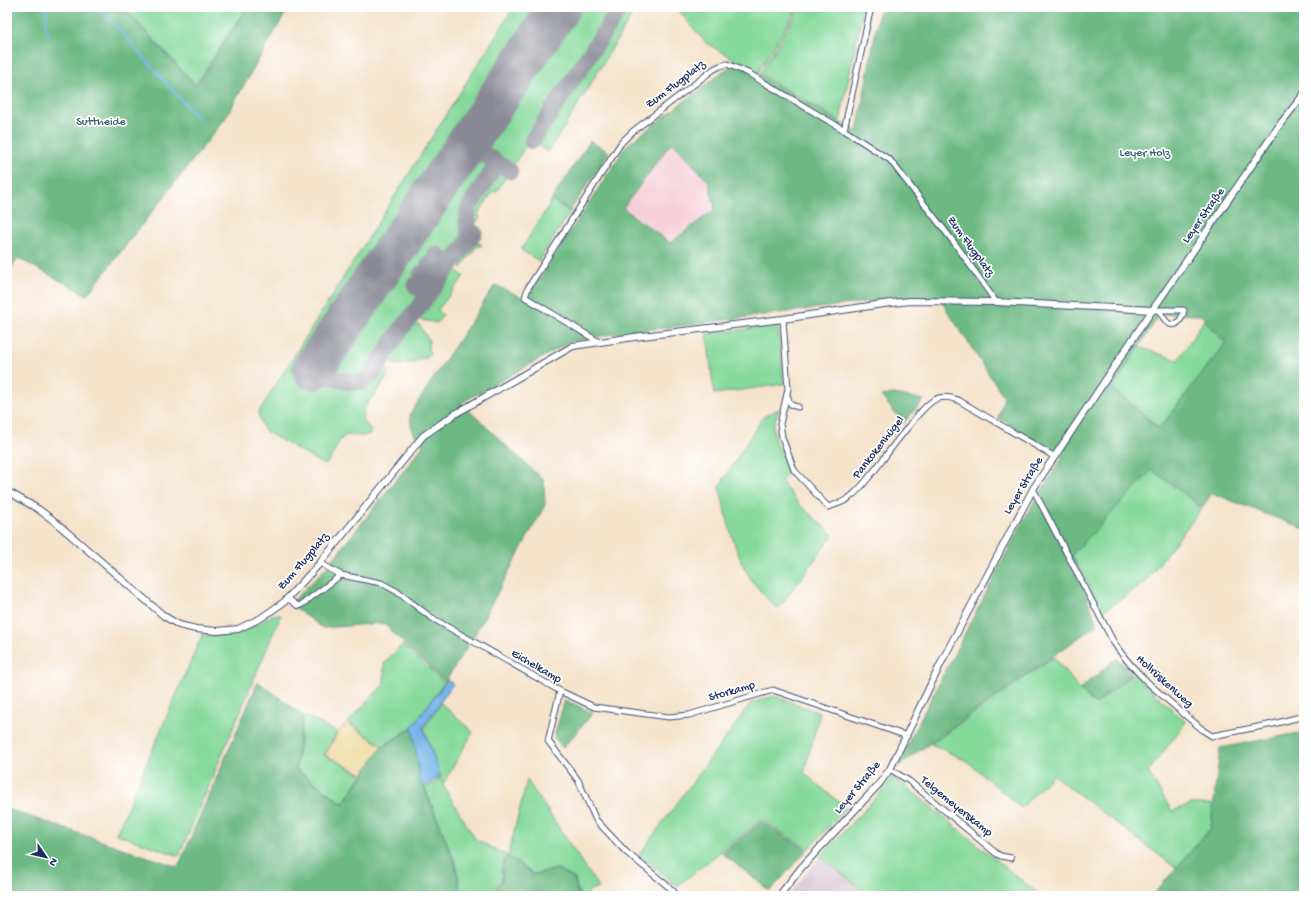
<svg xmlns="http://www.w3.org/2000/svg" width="1311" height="903" font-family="'Gochi Hand',sans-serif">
<rect width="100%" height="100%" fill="#fff"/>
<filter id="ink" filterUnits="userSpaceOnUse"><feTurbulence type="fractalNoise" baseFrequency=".025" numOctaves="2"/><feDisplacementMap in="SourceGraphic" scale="8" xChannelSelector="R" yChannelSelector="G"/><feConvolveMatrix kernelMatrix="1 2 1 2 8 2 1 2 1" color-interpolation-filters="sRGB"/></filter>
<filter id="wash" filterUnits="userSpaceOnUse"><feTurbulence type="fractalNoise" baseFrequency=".012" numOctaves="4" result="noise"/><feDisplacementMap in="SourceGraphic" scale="16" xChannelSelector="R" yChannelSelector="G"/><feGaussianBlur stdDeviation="0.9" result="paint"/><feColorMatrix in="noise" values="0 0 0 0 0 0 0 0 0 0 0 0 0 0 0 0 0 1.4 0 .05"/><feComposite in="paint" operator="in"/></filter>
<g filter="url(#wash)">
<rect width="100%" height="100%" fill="#f5e3cb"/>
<!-- built -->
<polygon fill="#f6cfd8" points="672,142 709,182 715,209 670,243 622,208"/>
<!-- industrial -->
<polygon fill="#d1bdca" points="819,858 869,896 788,896"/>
<!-- green -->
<g fill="#85d99b" stroke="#50847c">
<polygon points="124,7 247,7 195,85"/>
<path d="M 514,7 L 549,7 L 298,375 L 314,387 L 324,380 L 329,380 C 358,387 363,394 381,366 L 385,367 L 388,371 C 387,391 345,411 371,429 L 370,434 L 363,436 L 347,435 L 340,440 L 329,461 L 324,465 L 264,430 L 258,413 Z"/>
<polygon points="571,7 614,7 612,14 512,167 479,145 478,143"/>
<polygon points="626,7 637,7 565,126 547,152 535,143"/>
<polygon points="676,7 798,7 758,73 706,43"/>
<polygon points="800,7 863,7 840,121 760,74"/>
<path d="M 472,152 L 474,152 L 489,162 L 489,167 L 468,203 L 465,210 L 464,218 L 465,239 L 414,308 L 410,307 L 394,329 L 395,331 L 368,372 C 357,384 341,376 326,372 L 325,368 Z"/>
<path d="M 500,169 L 508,174 L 496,192 L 493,191 L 478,214 L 480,217 L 473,227 C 460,218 486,184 492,175 L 495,171 Z"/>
<polygon points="552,200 570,212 539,261 521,250"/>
<polygon points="475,241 481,244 481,246 477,246 461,268 458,265 459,260 472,242"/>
<polygon points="452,270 457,271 464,276 438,310 443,315 437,323 421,320 421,310 423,307"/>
<polygon points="1204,320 1225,344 1159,428 1113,387 1139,347 1178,360"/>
<polygon points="419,324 429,341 428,349 430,354 427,358 419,359 414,364 412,362 399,365 393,363 389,354 407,327"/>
<polygon points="778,325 784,384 714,394 707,334"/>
<path d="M 779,409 L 773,426 L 775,440 L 790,470 L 781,481 L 798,503 L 833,535 L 778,609 C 771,602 763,595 757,587 C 735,561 728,520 719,487 L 763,417 Z"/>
<polygon points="1152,469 1202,508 1144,583 1102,612 1072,555"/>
<path d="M 274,614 L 281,615 L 179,856 L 116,834 L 202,635 C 231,637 250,631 274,614 Z"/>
<polygon points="403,644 444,683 412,727 383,746 348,722 384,684 384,663"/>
<polygon points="1054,657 1079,689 1095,705 1133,674 1186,722 1148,772 1172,811 1192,804 1213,804 1211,828 1176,868 1053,775 1021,808 967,761 931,744"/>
<polygon points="774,696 820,713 804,773 846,808 808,849 761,820 677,886 639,855 751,703"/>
<polygon points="441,703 473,732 443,784 424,728"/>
<polygon points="304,715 337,732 324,755 362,775 343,803 296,769"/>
<polygon points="439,773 443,785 475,839 506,855 501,869 502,880 492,890 489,896 459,896 460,888 457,867 425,788 438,781"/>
<polygon points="891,777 904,785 1041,896 870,896 820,857 879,794"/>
<polygon points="527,780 599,888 589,890 587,896 579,896 575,879 558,869 533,874 508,855"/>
</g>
<!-- forest -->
<g fill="#6cb983" stroke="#447470" fill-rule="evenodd">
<polygon points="7,7 122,7 196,86 248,7 289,7 224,120 87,295 18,258 7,274"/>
<path d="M 880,7 L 1304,7 L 1304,529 L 1212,493 L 1202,508 L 1152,470 L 1072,555 L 1097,625 L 895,768 L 1028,512 L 1063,457 L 998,418 L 1004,397 L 939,298 L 898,298 L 606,335 L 570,342 L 461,403 L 544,481 L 545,505 L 475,634 L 445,682 L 383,623 L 323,628 L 290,604 L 326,568 L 423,446 C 413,433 411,431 410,414 L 495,285 L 526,299 L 627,145 L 736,62 L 857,132 ZM 672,142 L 709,182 L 715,209 L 670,243 L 623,208 ZM 1160,314 L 1201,315 L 1226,343 L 1159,429 L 1112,388 Z"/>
<polygon points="590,141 609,152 570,211 552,199"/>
<polygon points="894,394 924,400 903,423 881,396"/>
<polygon points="1117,658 1132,673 1095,704 1080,689"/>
<path d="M 258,682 L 303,715 L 295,769 L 343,804 L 382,747 L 412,728 L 420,777 L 456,867 C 457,877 460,886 458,896 L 27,896 L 7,893 L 7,809 L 178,867 Z"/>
<polygon points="565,700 593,713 563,748 554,737"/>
<polygon points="1304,731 1304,896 1152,896 1211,828 1220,748 1298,733"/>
<polygon points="761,822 807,850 770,891 722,853"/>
<polygon points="507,856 533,875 558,869 574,879 578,896 490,896 502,881 502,869"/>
</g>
<!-- sand -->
<polygon fill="#eeda9e" stroke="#84847e" points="347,723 382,746 363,774 325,755 338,732"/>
<!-- water -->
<polygon fill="#74b5e8" stroke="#4872a3" points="447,680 453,684 423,727 439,772 437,779 424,787 421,785 412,727"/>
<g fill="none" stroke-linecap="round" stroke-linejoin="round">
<!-- stream -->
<g stroke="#74b5e8" stroke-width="2">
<polyline points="44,7 47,12 45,25 49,34"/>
<polyline points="99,7 199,120"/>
</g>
<!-- taxiway -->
<g stroke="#888994" stroke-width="17">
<polyline points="532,141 621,7"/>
<polyline points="475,148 472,140 476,131"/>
<path d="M 460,153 C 464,149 469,146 475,148 L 510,171"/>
<path d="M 469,240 C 470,235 469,232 468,227 C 466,219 467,212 470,205 L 495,166 L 494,160"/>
<polyline points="436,254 451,265"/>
<polyline points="429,264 443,275"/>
<polyline points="421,274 435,285"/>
<polyline points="415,285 428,295"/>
<path d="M 313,369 C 321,375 352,385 361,382 C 365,381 368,378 371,375 L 401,329 L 420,306 L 474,233"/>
</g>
<!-- runway -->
<polyline stroke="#888994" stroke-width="42" points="313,369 560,7"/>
</g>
</g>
<g filter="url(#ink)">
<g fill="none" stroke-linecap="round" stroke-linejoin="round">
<defs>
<g id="minor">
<polyline points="844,130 871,7"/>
<path d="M 1153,310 L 1184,310 C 1183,317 1177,329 1168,323 C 1164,320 1161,314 1159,310"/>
<path d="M 783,319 L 788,389 L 780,424 L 782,437 L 794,470 L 828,507 C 836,504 844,503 850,497 C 860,490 867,479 875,470 C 888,452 902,434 916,417 C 922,411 927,404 934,400 C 941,396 950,397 958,400 L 1055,457"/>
<polyline points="599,342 525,297 528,288 621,143 632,132 714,69 720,66 727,64 748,73 844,130 890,160 956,245 996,302"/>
<path d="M 788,397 C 789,404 792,406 798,407"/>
<path d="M 1033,489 L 1114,643 C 1137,678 1173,704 1204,731 L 1212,736 L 1273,724 L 1304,716"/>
<polyline points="320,563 341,575 381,583 396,591 432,618 560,691 594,707 669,717 689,715 773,690 907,736"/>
<polyline points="287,598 298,606 301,605 341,575"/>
<polyline points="560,691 548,741 578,780 596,820 626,852 669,887 678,896"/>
<polyline points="890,769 909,781 997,854 1001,856 1011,858"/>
</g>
<g id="tertiary">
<polyline points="7,491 38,509 53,520 164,616 179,625 196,629 217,631 238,629 261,618 284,602 320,563 423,436 455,414 573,346 634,337 783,319 883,304 910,301 996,302 1153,310"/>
<polyline points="779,896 801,868 879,784 890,769 943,659 1033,489 1136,334 1281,123 1304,94"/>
</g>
</defs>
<!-- minor casing -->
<use href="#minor" stroke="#3c4a6e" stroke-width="7"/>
<!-- tertiary casing -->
<use href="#tertiary" stroke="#3c4a6e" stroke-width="8"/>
<!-- minor -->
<use href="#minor" stroke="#fff" stroke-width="5"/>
<!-- tertiary -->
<use href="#tertiary" stroke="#fff" stroke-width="6"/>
</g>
</g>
<g text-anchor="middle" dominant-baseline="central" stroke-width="3.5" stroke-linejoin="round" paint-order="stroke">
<!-- street labels -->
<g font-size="12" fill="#1b2f5e" stroke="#fff">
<text transform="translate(676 85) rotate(-37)">Zum Flugplatz</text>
<text transform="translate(1204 216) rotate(-55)">Leyer Straße</text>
<text transform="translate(970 247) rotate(54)">Zum Flugplatz</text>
<text transform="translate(879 448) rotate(-52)">Pankokenhügel</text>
<text transform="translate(1024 486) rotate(-59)">Leyer Straße</text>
<text transform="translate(304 562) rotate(-49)">Zum Flugplatz</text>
<text transform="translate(536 667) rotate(30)">Eichelkamp</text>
<text transform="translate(1164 682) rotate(42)">Hollrüskenweg</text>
<text transform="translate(732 692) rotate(-16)">Storkamp</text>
<text transform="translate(858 788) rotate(-50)">Leyer Straße</text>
<text transform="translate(956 807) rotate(39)">Telgemeyerskamp</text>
</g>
<!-- park labels -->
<g font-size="12" fill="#3b6270" stroke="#fff">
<text x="101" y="123">Suttheide</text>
<text x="1145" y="154">Leyer Holz</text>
</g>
</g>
<!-- margin -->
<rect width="1311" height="903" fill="none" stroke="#fff" stroke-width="24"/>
<!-- north arrow -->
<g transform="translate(46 857) rotate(124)" stroke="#ffffff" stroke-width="3" paint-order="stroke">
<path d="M0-3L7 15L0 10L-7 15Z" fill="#1b2f5e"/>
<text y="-6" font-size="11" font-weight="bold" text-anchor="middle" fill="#1b2f5e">N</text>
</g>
</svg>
